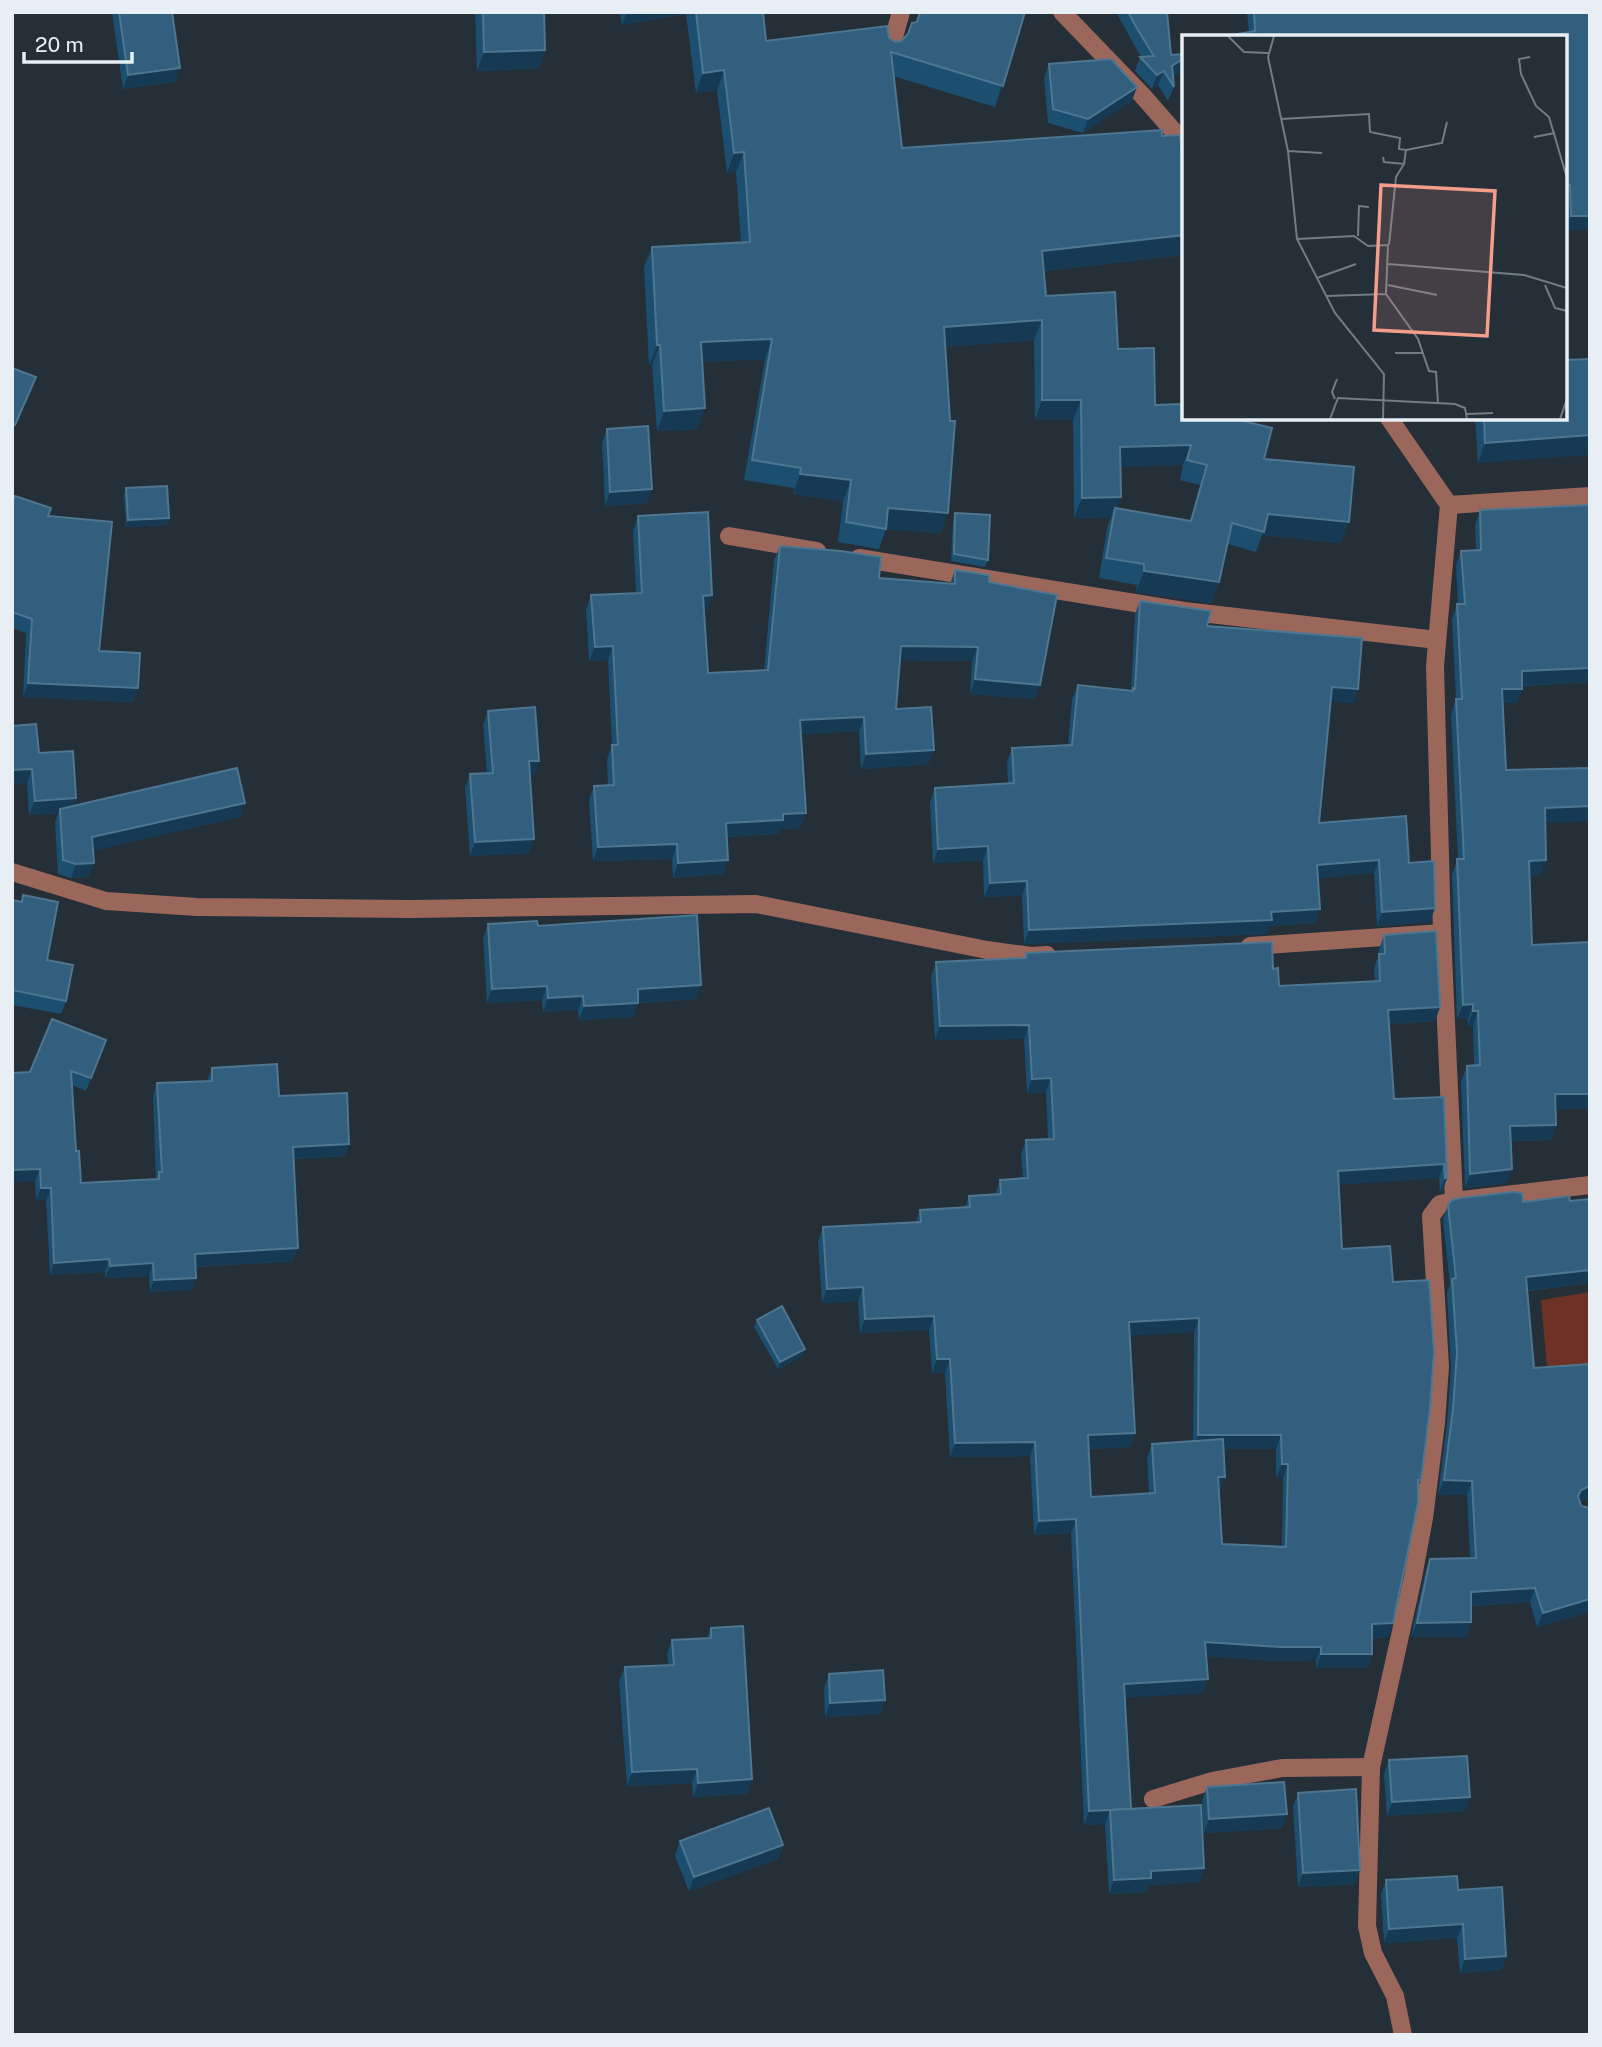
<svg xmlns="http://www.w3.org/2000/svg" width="1602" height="2047" font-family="'Public Sans',sans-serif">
<rect width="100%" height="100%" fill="#252f38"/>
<!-- grass -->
<polygon fill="#6d3125" points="1590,1292 1590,1374 1547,1369 1541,1300"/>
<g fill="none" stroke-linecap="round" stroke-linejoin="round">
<!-- minor -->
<g stroke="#9c675b" stroke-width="18">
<polyline points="1062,12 1142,95 1184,143"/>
<polyline points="890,51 901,12"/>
<polyline points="1389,418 1449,505 1435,666 1442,933 1454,1201 1590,1185"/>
<polyline points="1449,505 1590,496"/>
<polyline points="729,536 817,551"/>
<polyline points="859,558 1184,611 1437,640"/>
<polyline points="12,872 106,901 197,907 412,909 756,904 987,950 1031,956 1047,955"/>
<polyline points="1250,946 1442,933"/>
<polyline points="1153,1799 1212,1781 1282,1768 1371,1767"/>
<polyline points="1403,2035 1395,1996 1373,1953 1367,1926 1371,1767 1413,1577 1424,1518 1436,1423 1440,1366 1431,1216 1440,1204 1454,1201"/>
</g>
</g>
<!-- wall -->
<g fill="#1b4e6f" fill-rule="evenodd">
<polygon points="112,12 172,12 175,82 123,89"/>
<polygon points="475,12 544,12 545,50 539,68 477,71"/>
<path d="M 620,12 L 763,12 L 766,41 L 889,38 L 895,42 L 901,41 L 907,36 L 912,23 L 916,22 L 919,12 L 1025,12 L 995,107 L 893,76 L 902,148 L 1162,136 L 1184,176 L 1184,255 L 1044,271 L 1046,296 L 1118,349 L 1155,405 L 1183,407 L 1264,459 L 1341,543 L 1262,535 L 1256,552 L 1228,544 L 1219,582 L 1211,603 L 1136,592 L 1137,585 L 1099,578 L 1107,528 L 1111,517 L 1074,518 L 1073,420 L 1035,420 L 1034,340 L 945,347 L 948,513 L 941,533 L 886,529 L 879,549 L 838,542 L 843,501 L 793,494 L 794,488 L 744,480 L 765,359 L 702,362 L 697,429 L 657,431 L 652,365 L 649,365 L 644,267 L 652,247 L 741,242 L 736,172 L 727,173 L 717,90 L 696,93 L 686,14 L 622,25 ZM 1183,465 L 1180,480 L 1200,485 L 1190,521 L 1117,509 L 1121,467 Z"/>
<polygon points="1116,12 1167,12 1171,55 1184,69 1173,76 1174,87 1168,101 1158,85 1152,89 1135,71 1140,57 1141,57"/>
<polygon points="1247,12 1590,12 1590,230 1566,230 1565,37 1249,32"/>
<polygon points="1049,64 1132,101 1083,133 1048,123 1044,78"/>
<polygon points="1475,418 1565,418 1478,463"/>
<polygon points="607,429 647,503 605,506 602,443"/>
<polygon points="126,488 169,518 167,525 126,527 124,495"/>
<polygon points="12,503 48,516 99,651 138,688 133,702 23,697 26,633 12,628"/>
<polygon points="1590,505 1590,682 1522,686 1522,689 1517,703 1502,703 1506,770 1545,823 1541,875 1529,875 1532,945 1590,1109 1556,1109 1556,1125 1551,1140 1510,1141 1512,1169 1506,1183 1465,1188 1461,1081 1467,1066 1474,1066 1473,1025 1468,1026 1468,1019 1457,1019 1452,874 1458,859 1451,714 1456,699 1452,619 1457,604 1458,604 1456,565 1461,551 1476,550 1475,525 1480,510"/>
<polygon points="955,513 988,560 985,567 951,561 953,520"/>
<polygon points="638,516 712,595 707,610 704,610 708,673 764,671 774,560 780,546 879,578 950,584 955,570 989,582 1035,699 970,694 972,661 900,660 896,709 934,750 928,764 861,769 859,731 801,734 806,813 800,828 780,829 778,834 727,837 723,874 673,878 672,859 593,861 589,800 594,786 608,785 607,760 612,745 608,660 589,661 586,610 591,595 636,593 633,531"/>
<polygon points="1140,601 1207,626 1358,689 1353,703 1331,701 1319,823 1409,863 1430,922 1377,926 1374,873 1318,878 1320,909 1315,923 1269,926 1266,934 1024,944 1022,895 984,897 983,860 933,863 930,802 935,788 1008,783 1007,762 1012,748 1068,745 1072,699 1078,685 1131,691 1135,614"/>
<polygon points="488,711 539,761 534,775 530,775 529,853 470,856 465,788 470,774 487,773 483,725"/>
<polygon points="39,753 76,798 74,805 240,817 93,850 94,863 88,877 71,878 58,874 55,823 58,813 29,815 27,783 12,784"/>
<polygon points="23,895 47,960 66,1001 61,1014 12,1005 12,900 21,902"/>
<polygon points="488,924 538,926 696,999 638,1003 633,1017 579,1020 578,1010 543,1012 542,1000 487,1003 483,938"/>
<path d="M 1384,935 L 1440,1007 L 1435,1021 L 1389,1024 L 1394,1099 L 1444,1097 L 1447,1178 L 1442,1192 L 1440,1192 L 1439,1178 L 1339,1184 L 1342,1249 L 1393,1282 L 1421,1480 L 1418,1487 L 1393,1623 L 1388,1637 L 1372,1638 L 1372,1654 L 1367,1668 L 1316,1668 L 1316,1660 L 1275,1661 L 1206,1656 L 1203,1693 L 1125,1697 L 1131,1809 L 1204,1868 L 1199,1882 L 1149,1885 L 1146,1892 L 1109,1894 L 1105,1824 L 1084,1825 L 1071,1533 L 1034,1535 L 1030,1456 L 950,1457 L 945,1373 L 932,1373 L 929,1330 L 860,1333 L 858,1301 L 822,1303 L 818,1241 L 823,1227 L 916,1222 L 920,1210 L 965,1207 L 969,1196 L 995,1194 L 1000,1180 L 1023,1179 L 1021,1154 L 1026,1140 L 1048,1139 L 1046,1092 L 1027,1093 L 1024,1039 L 935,1040 L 931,976 L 936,962 L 1025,958 L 1026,953 L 1273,969 L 1279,986 L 1375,981 L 1374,968 L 1379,954 L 1379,949 ZM 1194,1332 L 1193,1441 L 1152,1444 L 1147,1458 L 1149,1493 L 1091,1497 L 1089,1449 L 1130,1447 L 1135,1433 L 1130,1335 ZM 1224,1449 L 1276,1449 L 1276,1478 L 1283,1478 L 1282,1546 L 1222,1544 L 1219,1491 L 1220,1490 L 1225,1477 Z"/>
<polygon points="106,1040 86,1091 72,1085 76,1151 81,1183 156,1179 153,1096 157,1083 207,1081 212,1068 279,1096 345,1156 293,1159 293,1261 196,1267 192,1290 150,1292 149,1276 105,1278 105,1272 50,1275 46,1200 36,1200 30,1072"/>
<polygon points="1590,1199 1590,1283 1527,1291 1534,1368 1590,1364 1590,1500 1587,1499 1580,1502 1581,1506 1590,1508 1590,1612 1537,1627 1530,1602 1471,1606 1471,1622 1466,1637 1411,1637 1425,1574 1430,1559 1470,1558 1467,1495 1438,1495 1447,1424 1451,1367 1447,1293 1450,1285 1443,1219 1448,1205 1570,1201"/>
<polygon points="757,1320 802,1356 778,1369 754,1327"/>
<polygon points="711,1628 752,1779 747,1794 693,1797 692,1783 627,1786 619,1681 625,1667 668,1665 667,1654 672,1640 707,1638"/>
<polygon points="829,1674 885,1700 880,1714 825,1717 824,1688"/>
<polygon points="1389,1760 1465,1811 1387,1816 1384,1774"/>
<polygon points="1207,1787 1282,1828 1204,1833 1202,1801"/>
<polygon points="1298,1793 1360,1870 1355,1884 1298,1887 1293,1807"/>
<polygon points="680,1841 783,1845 778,1859 689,1891 675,1856"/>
<polygon points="1386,1880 1458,1890 1506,1956 1501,1970 1460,1973 1457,1938 1384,1943 1381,1894"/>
</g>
<!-- shaded-wall -->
<g fill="#163a53">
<polygon points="627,12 687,12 686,14 622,25"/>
<polygon points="545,50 539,68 477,71 484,52"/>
<polygon points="1184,58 1184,69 1168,78 1172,66"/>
<polygon points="180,68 175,82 123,89 128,75"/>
<polygon points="724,70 717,90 696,93 703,73"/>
<polygon points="1164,71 1158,85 1152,89 1157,75"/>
<polygon points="1137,87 1132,101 1083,133 1088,119"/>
<polygon points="744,152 736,172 727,173 734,153"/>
<polygon points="1565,185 1570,185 1565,199"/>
<polygon points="1571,216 1590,216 1590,230 1566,230"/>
<polygon points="1184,235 1184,255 1035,272 1042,251"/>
<polygon points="1042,320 1034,340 937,348 944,327"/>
<polygon points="772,339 765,359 694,363 701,342"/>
<polygon points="657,345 660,345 652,365 649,365"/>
<polygon points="1042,400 1081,400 1073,420 1035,420"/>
<polygon points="705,408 697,429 657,431 664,411"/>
<polygon points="1590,435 1590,455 1478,463 1485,443"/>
<polygon points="1191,445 1183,465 1113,468 1120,447"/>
<polygon points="800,474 851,480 843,501 793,494"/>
<polygon points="652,489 647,503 605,506 610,492"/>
<polygon points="1121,497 1114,517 1115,508 1111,517 1074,518 1082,498"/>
<polygon points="888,508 948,513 941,533 886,529"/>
<polygon points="1268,514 1349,522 1341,543 1262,535"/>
<polygon points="169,518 167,525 126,527 128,520"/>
<polygon points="1144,571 1219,582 1211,603 1136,592"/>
<polygon points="712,595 707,610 697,610 703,596"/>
<polygon points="613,646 608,660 589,661 595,647"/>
<polygon points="901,646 978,647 972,661 896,660"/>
<polygon points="1590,668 1590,682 1517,686 1522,671"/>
<polygon points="975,679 1040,685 1035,699 970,694"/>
<polygon points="28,683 138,688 133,702 23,697"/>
<polygon points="1332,687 1358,689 1353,703 1327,701"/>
<polygon points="1502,689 1522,689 1517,703 1496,703"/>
<polygon points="864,717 859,731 795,735 800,720"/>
<polygon points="934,750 928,764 861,769 866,754"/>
<polygon points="529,761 539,761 534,775 524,775"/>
<polygon points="32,769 27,783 12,784 12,770"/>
<polygon points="76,798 71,812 60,809 58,813 29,815 35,801"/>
<polygon points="245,803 240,817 87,852 92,837"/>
<polygon points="1590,806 1590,821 1539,823 1545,808"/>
<polygon points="806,813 800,828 780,829 778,834 721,837 726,823 783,814"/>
<polygon points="534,839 529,853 470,856 475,842"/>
<polygon points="677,844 672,859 593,861 598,847"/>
<polygon points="988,846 983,860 933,863 938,849"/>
<polygon points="728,860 723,874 673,878 678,863"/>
<polygon points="1379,860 1374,873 1312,879 1317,865"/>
<polygon points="1546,860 1541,875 1523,876 1529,861"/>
<polygon points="94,863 88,877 71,878 76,864"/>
<polygon points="1027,881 1022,895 984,897 990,883"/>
<polygon points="1435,908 1430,922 1377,926 1382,912"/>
<polygon points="1320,909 1315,923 1269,926 1266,934 1024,944 1029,930"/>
<polygon points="701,985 696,999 632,1003 638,989"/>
<polygon points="547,986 542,1000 487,1003 492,989"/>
<polygon points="583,996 578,1010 543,1012 548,998"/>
<polygon points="638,1003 633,1017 579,1020 584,1006"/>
<polygon points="1473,1004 1468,1019 1457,1019 1463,1005"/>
<polygon points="1440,1007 1435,1021 1383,1024 1388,1010"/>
<polygon points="1473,1011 1478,1011 1473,1025 1468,1026"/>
<polygon points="1029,1025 1024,1039 935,1040 940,1026"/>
<polygon points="1051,1078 1046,1092 1027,1093 1032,1079"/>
<polygon points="1555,1094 1590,1094 1590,1109 1550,1109"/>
<polygon points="1556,1125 1551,1140 1505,1141 1510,1126"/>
<polygon points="349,1144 345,1156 288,1159 293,1147"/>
<polygon points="1444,1164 1439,1178 1333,1185 1338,1171"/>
<polygon points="40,1169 35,1181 12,1182 12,1170"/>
<polygon points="1512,1169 1506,1183 1465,1188 1470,1174"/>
<polygon points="1445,1178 1447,1178 1442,1192 1440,1192"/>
<polygon points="41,1188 51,1188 46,1200 36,1200"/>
<polygon points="298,1248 293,1261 190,1267 195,1254"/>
<polygon points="109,1259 105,1272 50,1275 54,1263"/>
<polygon points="153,1263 149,1276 105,1278 110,1266"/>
<polygon points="1590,1270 1590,1283 1521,1291 1526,1277"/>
<polygon points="196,1278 192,1290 150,1292 154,1280"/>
<polygon points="863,1287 858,1301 822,1303 827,1289"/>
<polygon points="934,1316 929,1330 860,1333 865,1319"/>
<polygon points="1199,1318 1194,1332 1124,1336 1129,1322"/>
<polygon points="805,1349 802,1356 778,1369 780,1362"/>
<polygon points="937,1359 950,1359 945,1373 932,1373"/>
<polygon points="1135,1433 1130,1447 1083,1449 1088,1435"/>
<polygon points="1198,1435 1281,1435 1276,1449 1193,1449"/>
<polygon points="1035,1442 1030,1456 950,1457 955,1443"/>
<polygon points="1282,1464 1288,1464 1283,1478 1276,1478"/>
<polygon points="1218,1477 1225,1477 1220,1490 1213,1491"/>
<polygon points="1444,1480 1472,1481 1467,1495 1438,1495"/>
<polygon points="1590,1486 1590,1492 1587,1499 1576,1504 1581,1490"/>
<polygon points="1076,1519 1071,1533 1034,1535 1039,1521"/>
<polygon points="1535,1588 1530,1602 1466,1606 1471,1592"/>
<polygon points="1590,1599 1590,1612 1537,1627 1543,1613"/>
<polygon points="1471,1622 1466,1637 1411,1637 1417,1623"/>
<polygon points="1393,1623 1388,1637 1367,1638 1372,1624"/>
<polygon points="1205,1642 1321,1647 1316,1660 1275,1661 1200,1656"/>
<polygon points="1321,1654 1372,1654 1367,1668 1316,1668"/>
<polygon points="1208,1679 1203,1693 1119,1698 1124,1684"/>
<polygon points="885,1700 880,1714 825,1717 830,1703"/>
<polygon points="697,1769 692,1783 627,1786 632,1772"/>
<polygon points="752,1779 747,1794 693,1797 698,1783"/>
<polygon points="1470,1797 1465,1811 1387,1816 1392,1802"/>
<polygon points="1110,1810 1105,1824 1084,1825 1089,1811"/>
<polygon points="1287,1814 1282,1828 1204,1833 1209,1819"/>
<polygon points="783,1845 778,1859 689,1891 694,1877"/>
<polygon points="1204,1868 1199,1882 1149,1885 1146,1892 1109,1894 1114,1880 1151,1871"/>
<polygon points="1360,1870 1355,1884 1298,1887 1303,1873"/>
<polygon points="1463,1924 1457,1938 1384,1943 1389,1929"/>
<polygon points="1506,1956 1501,1970 1460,1973 1465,1959"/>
</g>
<!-- building -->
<g fill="#315f7d" stroke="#4e7690" stroke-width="2" fill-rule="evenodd">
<polygon points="119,12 172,12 180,68 128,75"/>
<polygon points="483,12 544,12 545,50 484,52"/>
<polygon points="696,12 763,12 766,41 887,26 889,38 895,42 901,41 908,34 912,23 917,22 920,12 1025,12 1003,86 891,52 902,148 1162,130 1162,136 1180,135 1184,176 1184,235 1042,251 1046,296 1115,292 1118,349 1154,348 1155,405 1183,404 1184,418 1231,418 1272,428 1264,459 1354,467 1349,522 1268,514 1264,532 1232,523 1219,582 1144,571 1144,564 1106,558 1115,508 1191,521 1207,465 1187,460 1191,445 1120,447 1121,497 1082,498 1081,400 1042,400 1042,320 944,327 950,421 955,421 948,513 888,508 886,529 846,522 851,480 800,474 801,468 752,460 772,339 701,342 705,408 664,411 660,345 657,345 652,247 750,242 744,152 734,153 724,70 703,73"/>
<polygon points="1128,12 1167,12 1171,55 1184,54 1184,58 1172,66 1174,87 1164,71 1157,75 1140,57 1154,56 1138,30"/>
<polygon points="1254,12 1590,12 1590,216 1571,216 1570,185 1565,185 1565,37 1220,37 1255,31"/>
<polygon points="1111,59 1137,87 1088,119 1053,109 1049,64"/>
<polygon points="1590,359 1590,435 1485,443 1484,418 1565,418 1565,360"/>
<polygon points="12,368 36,377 15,425 12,424"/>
<polygon points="648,426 652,489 610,492 607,429"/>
<polygon points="167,486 169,518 128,520 126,488"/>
<polygon points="15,496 51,508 48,516 112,522 99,651 140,653 138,688 28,683 32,619 12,612 12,503"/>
<polygon points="1590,505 1590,668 1522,671 1522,689 1502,689 1506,770 1590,768 1590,806 1545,808 1546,860 1529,861 1532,945 1590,942 1590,1094 1555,1094 1556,1125 1510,1126 1512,1169 1470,1174 1467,1066 1480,1065 1478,1011 1473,1011 1473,1004 1463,1005 1457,859 1464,859 1456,699 1462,699 1457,604 1465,604 1461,551 1481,550 1480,510"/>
<polygon points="708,512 712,595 703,596 708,673 768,670 780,546 841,551 881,557 879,578 955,584 955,570 989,575 989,582 1057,595 1040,685 975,679 978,647 901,646 896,709 931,707 934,750 866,754 864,717 800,720 806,813 783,814 783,820 726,823 728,860 678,863 677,844 598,847 594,786 614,785 612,745 618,745 613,646 595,647 591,595 642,593 638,516"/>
<polygon points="955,513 990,515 988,560 954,554"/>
<polygon points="1140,601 1211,611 1207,626 1362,638 1358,689 1332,687 1319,823 1406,816 1409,863 1434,861 1435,908 1382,912 1379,860 1317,865 1320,909 1271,912 1272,920 1029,930 1027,881 990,883 988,846 938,849 935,788 1014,783 1012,748 1072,745 1078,685 1133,691 1133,688 1135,689"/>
<polygon points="535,707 539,761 529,761 534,839 475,842 470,774 493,773 488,711"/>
<polygon points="36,724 39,753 73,751 76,798 35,801 32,769 12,770 12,726"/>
<polygon points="237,768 245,803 92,837 94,863 76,864 63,860 60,809"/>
<polygon points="23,895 58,902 47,960 73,965 66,1001 12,990 12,900 22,902"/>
<polygon points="697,915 701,985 638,989 638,1003 584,1006 583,996 548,998 547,986 492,989 488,924 537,921 538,926"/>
<path d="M 1436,931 L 1440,1007 L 1388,1010 L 1394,1099 L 1444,1097 L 1447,1178 L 1445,1178 L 1444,1164 L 1338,1171 L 1342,1249 L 1390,1246 L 1393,1282 L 1429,1280 L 1434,1352 L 1430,1408 L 1421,1480 L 1418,1480 L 1418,1503 L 1393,1623 L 1372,1624 L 1372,1654 L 1321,1654 L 1321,1647 L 1280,1647 L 1205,1642 L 1208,1679 L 1124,1684 L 1131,1809 L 1089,1811 L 1076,1519 L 1039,1521 L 1035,1442 L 955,1443 L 950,1359 L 937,1359 L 934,1316 L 865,1319 L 863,1287 L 827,1289 L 823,1227 L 921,1222 L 920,1210 L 970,1207 L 969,1196 L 1001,1194 L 1000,1180 L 1028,1178 L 1026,1140 L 1054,1139 L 1051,1078 L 1032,1079 L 1029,1025 L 940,1026 L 936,962 L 1026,958 L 1026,953 L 1272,942 L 1273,969 L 1278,968 L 1279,986 L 1380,981 L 1379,954 L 1385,954 L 1384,935 ZM 1199,1318 L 1198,1435 L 1281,1435 L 1282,1464 L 1288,1464 L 1286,1547 L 1222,1544 L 1218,1477 L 1225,1477 L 1223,1439 L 1152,1444 L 1155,1493 L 1091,1497 L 1088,1435 L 1135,1433 L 1129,1322 Z"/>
<polygon points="52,1019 106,1040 91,1078 71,1071 76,1151 79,1151 81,1183 159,1179 159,1172 162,1172 157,1083 212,1081 212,1068 277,1064 279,1096 347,1093 349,1144 293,1147 298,1248 195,1254 196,1278 154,1280 153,1263 110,1266 109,1259 54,1263 51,1188 41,1188 40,1169 12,1170 12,1073 30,1072"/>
<polygon points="1512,1192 1522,1193 1523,1202 1569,1196 1570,1201 1590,1199 1590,1270 1526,1277 1534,1368 1590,1364 1590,1486 1581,1490 1578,1496 1581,1506 1590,1508 1590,1599 1543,1613 1535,1588 1471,1592 1471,1622 1417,1623 1430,1559 1476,1558 1472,1481 1444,1480 1453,1409 1457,1352 1452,1279 1456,1278 1448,1205 1452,1200 1461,1198"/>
<polygon points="782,1306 805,1349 780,1362 757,1320"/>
<polygon points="743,1626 752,1779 698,1783 697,1769 632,1772 625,1667 674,1665 672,1640 711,1638 711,1628"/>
<polygon points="883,1670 885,1700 830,1703 829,1674"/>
<polygon points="1467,1756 1470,1797 1392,1802 1389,1760"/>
<polygon points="1284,1782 1287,1814 1209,1819 1207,1787"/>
<polygon points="1356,1789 1360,1870 1303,1873 1298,1793"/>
<polygon points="1201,1805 1204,1868 1151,1871 1151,1878 1114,1880 1110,1810"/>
<polygon points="769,1808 783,1845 694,1877 680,1841"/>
<polygon points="1457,1876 1458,1890 1502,1887 1506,1956 1465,1959 1463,1924 1389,1929 1386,1880"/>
</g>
<!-- overview -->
<g transform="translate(1182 35)">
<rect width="385" height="385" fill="#252f38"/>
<path fill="none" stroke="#737c83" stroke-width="2" d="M 46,1 L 62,17 L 86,18M 92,1 L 86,22 L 106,116 L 115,204 L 153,278 L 202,339 L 201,384M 348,22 L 337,24 L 339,39 L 354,71 L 367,82 L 385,143M 99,84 L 187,79 L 188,97 L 218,103 L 217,114 L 224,115 L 222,129 L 202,127 L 201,122M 352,102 L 373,98M 224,115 L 260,108 L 265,87M 106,116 L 140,118M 176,201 L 177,171 L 187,172M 115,204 L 172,201 L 186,211 L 206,210 L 204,259 L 236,304 L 247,336 L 254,337 L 256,368M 207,210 L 214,142 L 222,129M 206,229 L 342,240 L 385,253M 135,243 L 174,229M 206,250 L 255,260M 363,250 L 373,273 L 385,276M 144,261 L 204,259M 213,318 L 241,318M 153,364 L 150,357 L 155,344M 285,379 L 311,378M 148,384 L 156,363 L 273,369 L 283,373 L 285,384M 378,384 L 385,364"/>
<path fill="#f49d8b" fill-opacity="0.15" stroke="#f49d8b" stroke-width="3.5" d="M 199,150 L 313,156 L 305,301 L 192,295 Z"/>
<rect width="385" height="385" fill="none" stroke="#e8eff4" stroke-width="3.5"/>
</g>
<!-- border -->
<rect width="1602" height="2047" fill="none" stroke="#e8eff4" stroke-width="28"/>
<!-- scale -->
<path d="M24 52v10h108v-10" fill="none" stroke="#e8eff4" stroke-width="3.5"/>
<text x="35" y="52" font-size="21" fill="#e8eff4" stroke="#252f38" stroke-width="5" paint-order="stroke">20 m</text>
</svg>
